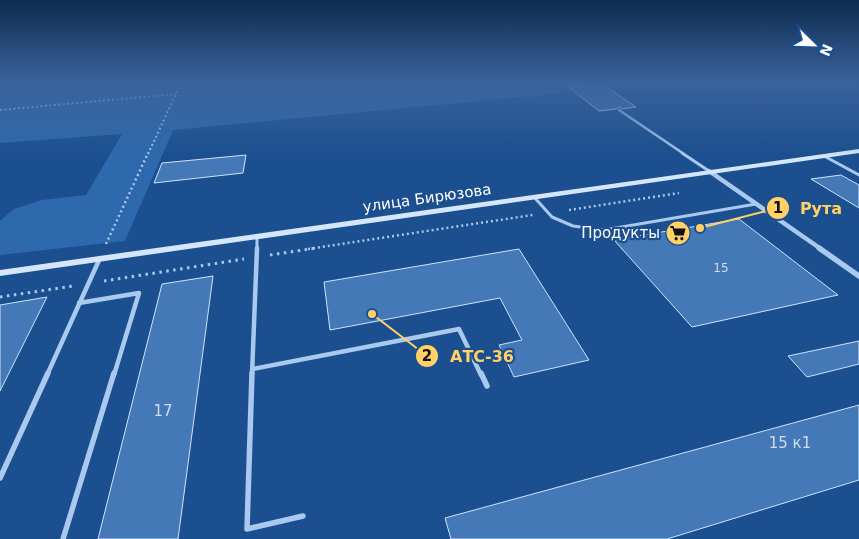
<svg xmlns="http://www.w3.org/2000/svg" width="859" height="539" font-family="'DejaVu Sans',sans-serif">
<rect width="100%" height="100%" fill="#1b4f8f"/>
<!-- green -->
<polygon fill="#2e69ad" points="0,81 549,81 562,93 173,130 125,241 0,255 0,221 14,209 42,200 86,195 122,134 0,143"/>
<!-- building -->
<g fill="#4478b7" stroke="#cfe3fa">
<polygon points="601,83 636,107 622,109 619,107 616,109 599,111 567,86"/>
<polygon points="246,155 243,173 154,183 162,163"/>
<polygon points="841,175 859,185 859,208 811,179"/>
<polygon points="739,219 838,295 692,327 614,240"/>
<polygon points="519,249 589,360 514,377 499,345 522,340 500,298 330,330 324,282"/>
<polygon points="213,276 178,539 98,539 162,284"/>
<polygon points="47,297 0,391 0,305"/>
<polygon points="859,341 859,364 807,377 788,356"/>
<polygon points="859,405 859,480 667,539 451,539 445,518"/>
</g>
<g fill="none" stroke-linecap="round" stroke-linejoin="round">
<!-- path-far2 -->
<g stroke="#a9c9ee" stroke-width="2" stroke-dasharray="2 2.5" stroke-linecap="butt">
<polyline points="0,110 176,94"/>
<polyline points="148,154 182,81"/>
</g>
<!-- path-far1 -->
<g stroke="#a9c9ee" stroke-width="2.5" stroke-dasharray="2 3" stroke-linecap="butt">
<polyline points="569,210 679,193"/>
<polyline points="106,244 148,153"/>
<polyline points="308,249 533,215"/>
</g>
<!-- path -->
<g stroke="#a9c9ee" stroke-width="3" stroke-dasharray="2.5 4.5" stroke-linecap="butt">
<polyline points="270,255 316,248"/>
<polyline points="104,281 244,259"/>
<polyline points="0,297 73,286"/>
</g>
<!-- service-far3 -->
<polyline stroke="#a9c9ee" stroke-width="2.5" points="619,110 684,154"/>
<!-- service-far2 -->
<g stroke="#a9c9ee" stroke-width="3">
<polyline points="682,153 709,171"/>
<polyline points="824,156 859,175"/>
<polyline points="534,197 552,217 573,226 604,230 756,204"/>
<polyline points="257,249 257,236"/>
</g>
<!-- service-far1 -->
<g stroke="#a9c9ee" stroke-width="4.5">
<polyline points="79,303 139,293 114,375"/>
<polyline points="253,369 459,329 481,375"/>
<polyline points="47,375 100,258"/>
<polyline points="252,375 257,248"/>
</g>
<!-- service -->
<g stroke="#a9c9ee" stroke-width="5.5">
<polyline points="252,373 247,529 303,516"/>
<polyline points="481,373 487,386"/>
<polyline points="0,478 48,373"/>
<polyline points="63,539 114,373"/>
</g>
<!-- minor-far1 -->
<polyline stroke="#a9c9ee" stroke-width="4.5" points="709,171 821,249"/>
<!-- minor -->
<polyline stroke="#a9c9ee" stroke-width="5.5" points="819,248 859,276"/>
<!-- secondary -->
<polygon fill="#d6e6fa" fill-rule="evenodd" points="859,149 859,153 0,276 0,270"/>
</g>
<!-- sky -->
<linearGradient id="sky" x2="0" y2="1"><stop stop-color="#0f2b4f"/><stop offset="0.52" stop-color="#39639b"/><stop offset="1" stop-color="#39639b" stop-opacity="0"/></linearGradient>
<rect width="859" height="157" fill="url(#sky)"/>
<!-- icons -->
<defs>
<symbol id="supermarket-disc" viewBox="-11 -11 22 22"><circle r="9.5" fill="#ffd166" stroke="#1b4f8f"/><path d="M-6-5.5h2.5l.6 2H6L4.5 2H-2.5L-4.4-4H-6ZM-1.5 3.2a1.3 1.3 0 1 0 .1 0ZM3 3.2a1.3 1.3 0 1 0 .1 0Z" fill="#111"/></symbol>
</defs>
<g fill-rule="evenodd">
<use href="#supermarket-disc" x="664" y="219" width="28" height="28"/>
</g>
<g text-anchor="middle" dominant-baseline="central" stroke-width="4.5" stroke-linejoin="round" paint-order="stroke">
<!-- number labels -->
<g font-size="12" fill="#d0dded">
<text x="721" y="268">15</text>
</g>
<!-- street labels -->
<g font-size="15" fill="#fff" stroke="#1b4f8f">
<text transform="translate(427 198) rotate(-8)">улица Бирюзова</text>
</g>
<!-- poi labels -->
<g font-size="15" fill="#fff" stroke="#1b4f8f" text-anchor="end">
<text x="660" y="233">Продукты</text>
</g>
<!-- near-number labels -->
<g font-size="15" fill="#d0dded">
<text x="163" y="411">17</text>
<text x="790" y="443">15 к1</text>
</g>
</g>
<!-- callouts -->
<path fill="none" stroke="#ffd166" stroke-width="2" d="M700 228L778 208M372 314L427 356"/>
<g fill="#ffd166" stroke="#1b4f8f" stroke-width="2">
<circle cx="700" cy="228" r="5"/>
<circle cx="372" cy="314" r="5"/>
<circle cx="778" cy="208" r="12"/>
<circle cx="427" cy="356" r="12"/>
</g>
<g font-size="15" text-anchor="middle" font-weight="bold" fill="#111">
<text x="778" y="213">1</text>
<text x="427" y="361">2</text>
</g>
<g font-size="16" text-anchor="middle" font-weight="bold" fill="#ffd166" stroke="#1b4f8f" stroke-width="4.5" stroke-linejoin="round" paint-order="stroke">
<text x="821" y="214">Рута</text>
<text x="482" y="362">АТС-36</text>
</g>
<!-- north arrow -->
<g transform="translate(814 45) rotate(113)" stroke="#1b4f8f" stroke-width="4" paint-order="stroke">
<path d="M0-4L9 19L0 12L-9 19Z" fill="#ffffff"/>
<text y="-8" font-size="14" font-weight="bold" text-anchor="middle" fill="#ffffff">N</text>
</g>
</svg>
